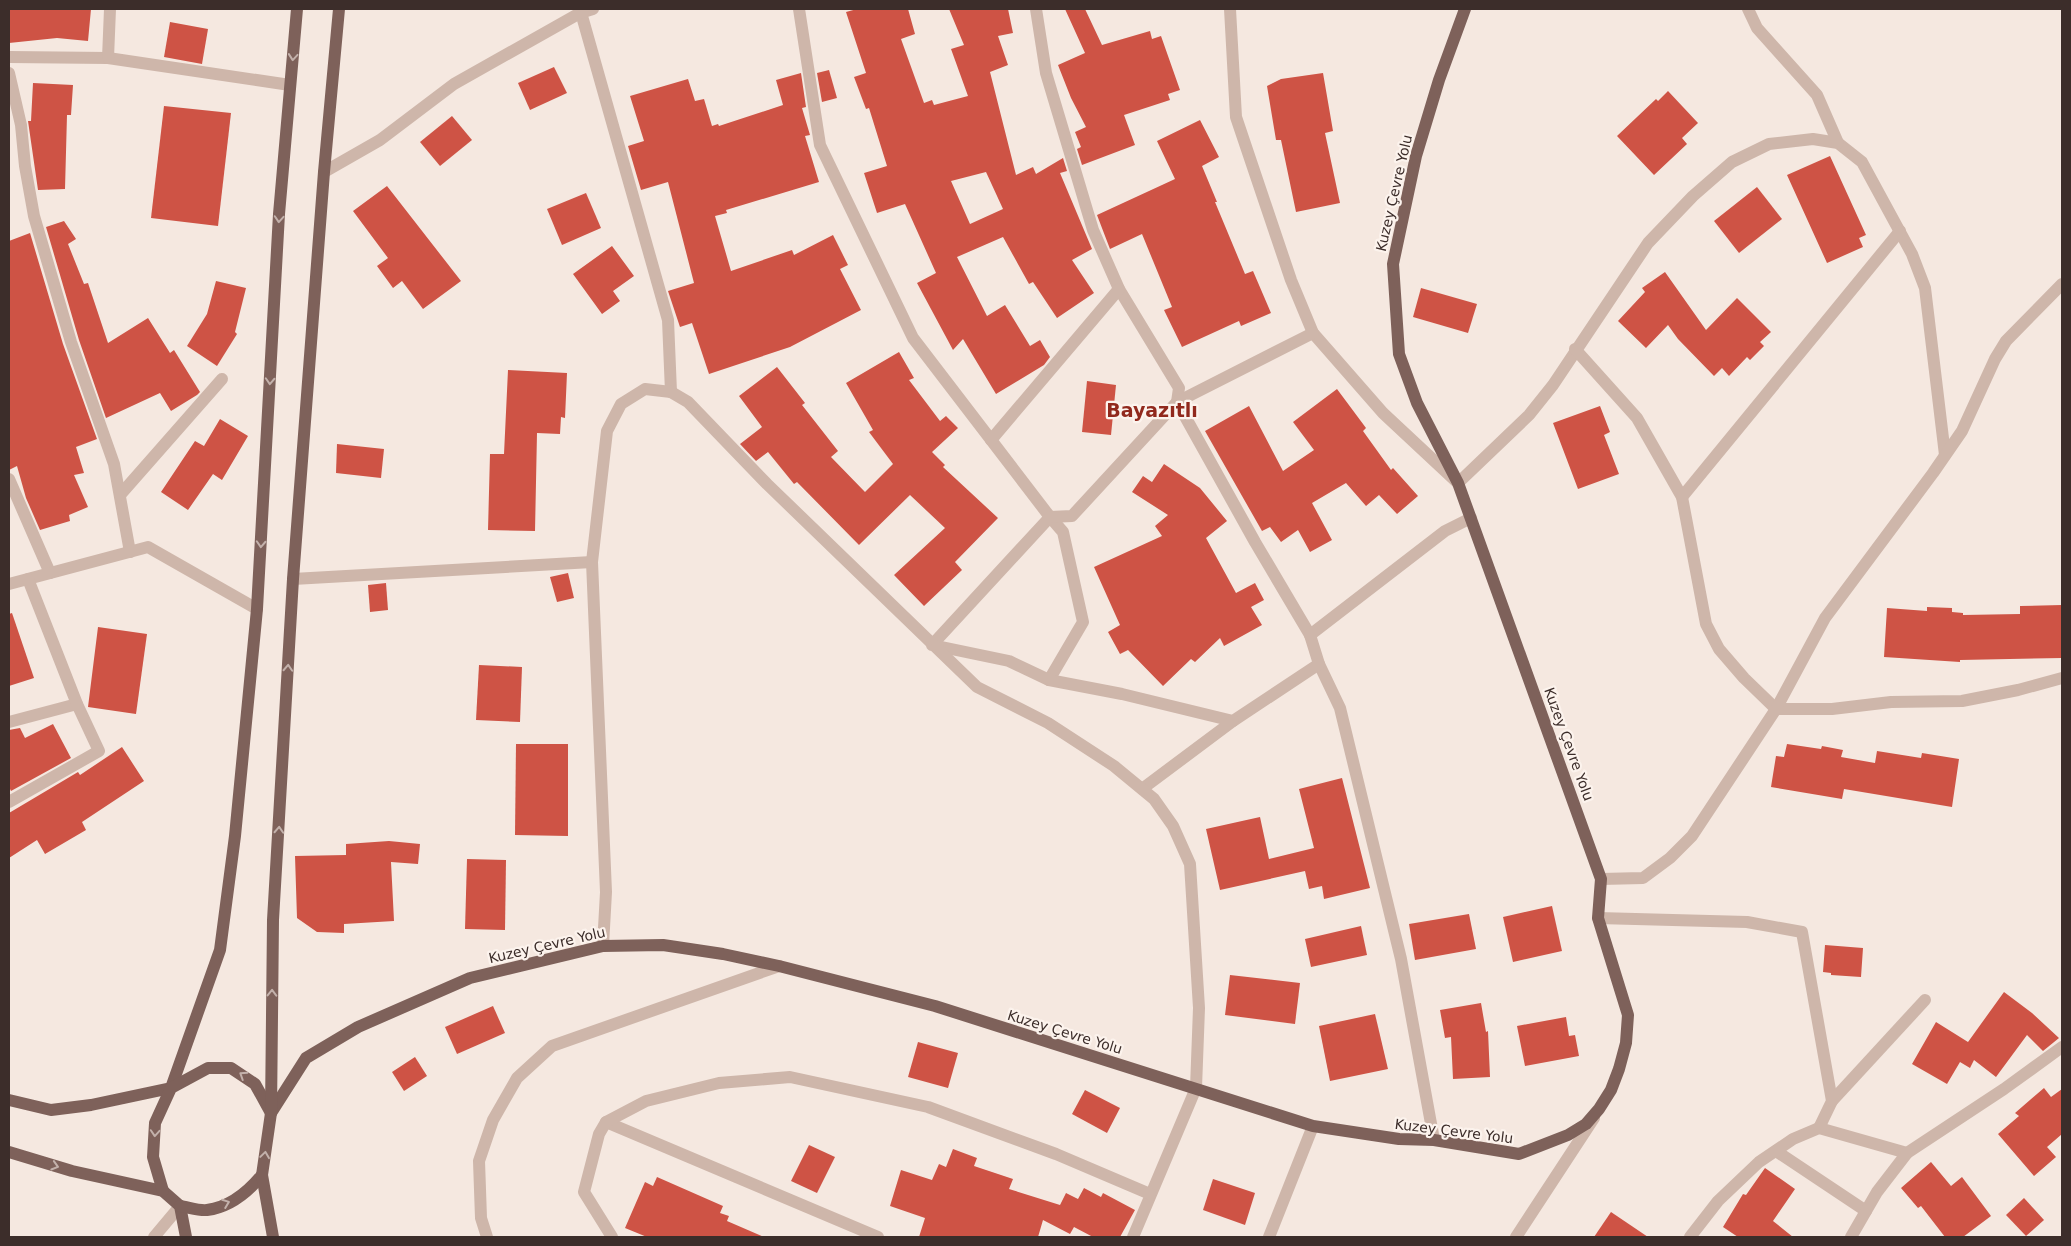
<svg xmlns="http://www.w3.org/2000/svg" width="2071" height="1246" font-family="'DejaVu Sans',sans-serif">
<rect width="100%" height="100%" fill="#f5e8e0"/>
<!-- building -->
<g fill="#ce5345" fill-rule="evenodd">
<polygon points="9,9 91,9 88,41 57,38 9,43"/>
<path d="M 857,9 L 908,9 L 915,34 L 901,39 L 924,103 L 932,100 L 934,105 L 968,96 L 951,49 L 964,45 L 949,9 L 1008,9 L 1013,33 L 998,36 L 1008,65 L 990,72 L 1016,175 L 1033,167 L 1036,174 L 1063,158 L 1067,171 L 1060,173 L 1092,249 L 1072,260 L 1094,293 L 1057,318 L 1033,282 L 1029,284 L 1003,237 L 957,257 L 987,316 L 1005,305 L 1030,346 L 1040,340 L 1050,357 L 1044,365 L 996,394 L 963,339 L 953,350 L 917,283 L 936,273 L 905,204 L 877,213 L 864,173 L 887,166 L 869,108 L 866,109 L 854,77 L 866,73 L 846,12 ZM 986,172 L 1003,209 L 970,224 L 951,181 Z"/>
<polygon points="1065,9 1085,9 1102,45 1150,31 1152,39 1161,36 1180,90 1168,94 1170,100 1124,115 1135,145 1082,165 1077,149 1081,147 1075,132 1086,127 1071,98 1058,65 1085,53"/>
<polygon points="170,22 208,29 202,64 164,57"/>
<polygon points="554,67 567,93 530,110 518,83"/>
<polygon points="829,70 837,98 822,102 817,73"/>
<polygon points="801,73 806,107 802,108 810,135 805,136 819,182 726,210 727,213 715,216 731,271 792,250 794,255 833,235 848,265 840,269 861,310 790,347 709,374 692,323 680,327 668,291 694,283 668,182 641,190 628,146 644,141 630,96 688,79 695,101 704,99 712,126 718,124 719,126 783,105 776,80"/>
<polygon points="1323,73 1333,131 1325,133 1340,203 1296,212 1281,140 1276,140 1267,86 1281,79"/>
<polygon points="33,83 73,85 71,115 67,115 65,189 38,190 28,121 31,121"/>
<polygon points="1668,91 1698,123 1682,138 1687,144 1654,175 1617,136 1656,99 1658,101"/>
<polygon points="164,106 231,113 218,226 151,218"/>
<polygon points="452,116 472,140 440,166 420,142"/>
<polygon points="1200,120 1219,157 1202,166 1217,202 1215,202 1245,274 1253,271 1271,313 1241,326 1239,321 1182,347 1164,310 1172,307 1142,234 1110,249 1097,215 1175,179 1157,141"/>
<polygon points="1830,156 1866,235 1859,238 1863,247 1827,263 1787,175"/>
<polygon points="387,186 461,281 423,309 402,281 393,288 377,266 388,258 353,211"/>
<polygon points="1757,187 1782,219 1739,253 1714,221"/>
<polygon points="586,193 601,228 562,245 547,209"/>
<polygon points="64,221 76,239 68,244 84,284 88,283 108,343 148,318 170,353 174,350 200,392 197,395 171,411 160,393 106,418 79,340 46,227"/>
<polygon points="30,233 63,344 97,439 76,447 84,473 74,475 88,507 69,515 70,521 40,530 26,498 17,466 9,470 9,241"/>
<polygon points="612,246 634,276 613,291 620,301 602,314 573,274"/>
<polygon points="1665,272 1706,330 1737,298 1771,332 1760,342 1764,346 1750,360 1747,357 1729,376 1722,368 1714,376 1678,339 1668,325 1646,348 1618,321 1645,292 1642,288"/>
<polygon points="216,281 246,288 235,332 237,334 217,366 187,346 207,314"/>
<polygon points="1421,288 1477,304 1468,333 1413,317"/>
<polygon points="899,352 914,378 909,380 940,421 946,416 958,428 932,452 945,465 943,467 998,518 955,562 962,570 924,606 894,575 945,528 910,495 859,545 797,482 794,484 768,452 756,461 740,444 762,427 739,396 777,367 805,403 802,405 838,451 831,457 865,492 893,464 869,432 873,430 846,383"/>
<polygon points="508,370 567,373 565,418 561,417 560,434 537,433 535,531 488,530 490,454 504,454"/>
<polygon points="1087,381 1116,385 1111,435 1082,432"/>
<polygon points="1337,389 1366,428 1363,431 1391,470 1393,468 1418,496 1397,514 1379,495 1366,506 1346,483 1312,503 1332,540 1310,552 1298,530 1281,542 1270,527 1262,531 1205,431 1249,406 1283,471 1314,450 1293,422"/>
<polygon points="1600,406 1610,432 1604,435 1619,474 1578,489 1553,423"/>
<polygon points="220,419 248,436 222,480 213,474 188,510 161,492 195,441 204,446"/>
<polygon points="337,444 384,449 381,478 336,473"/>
<polygon points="1164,464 1200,488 1227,521 1206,538 1236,593 1255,583 1264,600 1251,607 1262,625 1224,646 1220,638 1195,662 1191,659 1163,686 1128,650 1120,654 1108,632 1120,625 1094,567 1162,536 1155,526 1168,515 1132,492 1143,476 1152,482"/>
<polygon points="568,573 574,598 557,602 550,577"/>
<polygon points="386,583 388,610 370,612 368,585"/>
<polygon points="2062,605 2062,658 1960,660 1960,662 1884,657 1887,608 1927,611 1927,607 1952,608 1952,612 1963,613 1963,615 2020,614 2020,606"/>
<polygon points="12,613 34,678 9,686 9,614"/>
<polygon points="98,627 147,634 136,714 88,707"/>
<polygon points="479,665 522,667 520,722 476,720"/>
<polygon points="53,724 71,758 11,791 9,787 9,730 20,728 25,738"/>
<polygon points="516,744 568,744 568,836 515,835"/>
<polygon points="1787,744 1821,749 1822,746 1843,750 1841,757 1875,763 1877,751 1921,758 1922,753 1959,759 1952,807 1844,789 1842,799 1771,787 1776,756 1784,757"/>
<polygon points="122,747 144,781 82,822 86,830 45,854 37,840 9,858 9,813 78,772 80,775"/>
<polygon points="1342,778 1370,888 1324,899 1322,886 1309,889 1305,871 1220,890 1206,829 1260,817 1269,859 1314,848 1299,789"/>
<polygon points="389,841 420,844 418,864 391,862 394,921 344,924 344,933 317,932 297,918 295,856 346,855 346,844"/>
<polygon points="467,859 506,860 505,930 465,929"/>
<polygon points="1552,906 1562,951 1513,962 1503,917"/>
<polygon points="1469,914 1476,949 1415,960 1409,924"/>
<polygon points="1361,926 1367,955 1311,967 1305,939"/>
<polygon points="1825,945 1863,948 1861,977 1831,975 1831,973 1823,972"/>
<polygon points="1230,975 1300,983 1295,1024 1225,1015"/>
<polygon points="2004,992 2032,1013 2059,1038 2043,1051 2027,1035 1996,1077 1974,1060 1970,1068 1960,1062 1947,1084 1912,1064 1936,1022 1968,1042"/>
<polygon points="1481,1003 1486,1032 1488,1031 1490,1077 1453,1079 1451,1037 1445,1038 1440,1010"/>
<polygon points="493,1006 505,1033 457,1054 445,1027"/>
<polygon points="1375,1014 1388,1069 1330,1081 1319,1026"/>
<polygon points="1566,1017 1569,1036 1575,1035 1579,1056 1525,1066 1517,1026"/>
<polygon points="918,1042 958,1053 948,1088 908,1077"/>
<polygon points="415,1057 427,1076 404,1091 392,1072"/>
<polygon points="2044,1088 2051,1097 2062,1089 2062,1134 2047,1147 2056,1157 2034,1176 1998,1134 2019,1116 2015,1113"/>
<polygon points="1085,1090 1120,1108 1107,1133 1072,1114"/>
<polygon points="809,1145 835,1157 817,1193 791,1181"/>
<polygon points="953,1149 977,1158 974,1166 1013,1179 1009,1189 1060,1205 1066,1193 1078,1199 1084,1188 1101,1197 1103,1193 1135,1210 1120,1237 1093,1237 1074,1227 1070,1234 1043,1220 1038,1237 919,1237 925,1218 890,1206 901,1170 932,1180 939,1164 946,1167"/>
<polygon points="1931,1162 1951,1186 1962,1177 1991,1216 1963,1237 1945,1237 1921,1206 1918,1208 1901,1188"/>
<polygon points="1765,1168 1795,1189 1773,1221 1793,1237 1738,1237 1723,1227 1743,1194 1746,1195"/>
<polygon points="657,1177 723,1206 720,1213 729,1216 727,1221 764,1237 647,1237 625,1228 645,1182 653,1186"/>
<polygon points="1213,1179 1255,1193 1245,1225 1203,1210"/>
<polygon points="2024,1198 2044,1220 2026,1236 2006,1215"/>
<polygon points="1611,1212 1648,1237 1594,1237"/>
</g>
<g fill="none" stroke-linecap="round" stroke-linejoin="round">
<!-- minor -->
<g stroke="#ceb6aa" stroke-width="12">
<polyline points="580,9 668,320 671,392"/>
<polyline points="799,9 820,145 913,338 1050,517 1063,532 1083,622 1049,680"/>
<polyline points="1036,9 1046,73 1093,230 1119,289 1179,388 1177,402 1255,542 1310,635 1319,664 1340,708 1401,959 1434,1140"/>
<polyline points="1230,9 1236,117 1291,280 1313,333 1383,413 1458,483 1529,415 1553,385 1648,243 1693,196 1732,162 1769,144 1813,139 1838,143 1862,162 1912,254 1925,288 1945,455"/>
<polyline points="1748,9 1757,28 1817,95 1838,143"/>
<polyline points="9,57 108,58 290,85"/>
<polyline points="108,58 110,9"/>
<polyline points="9,73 21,125 25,166 34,216 71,342 114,464 130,552"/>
<polyline points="324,172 380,140 454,84 580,13 593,9"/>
<polyline points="1313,333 1177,402 1072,516 1050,517 932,645 1009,661 1049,680 1122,694 1233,721 1319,664"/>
<polyline points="1575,349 1637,418 1682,497 1706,624 1719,649 1744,678 1776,709 1832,709 1891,702 1962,701 2018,690 2062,678"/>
<polyline points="991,440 1119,289"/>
<polyline points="9,479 50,573"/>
<polyline points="120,495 222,379"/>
<polyline points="1682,497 1900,231"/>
<polyline points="293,579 592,562"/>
<polyline points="9,584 148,547 257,609"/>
<polyline points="1310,635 1445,531 1471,518"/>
<polyline points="9,722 77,704"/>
<polyline points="1142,789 1233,721"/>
<polyline points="9,802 99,751 77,704 28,579"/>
<polyline points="1601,879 1643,878 1670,858 1692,836 1776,709 1825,618 1933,473 1962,431 1995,359 2006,341 2062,284"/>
<polyline points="1598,918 1747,922 1802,932 1832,1101 1819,1128"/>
<polyline points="603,946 606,892 592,562 607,431 621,404 645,389 671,392 688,402 767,484 977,687 1048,723 1114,766 1154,799 1173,826 1190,864 1199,1008 1196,1088 1133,1237"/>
<polyline points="1832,1101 1925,1000"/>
<polyline points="606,1122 878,1237"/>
<polyline points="1776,1151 1866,1211"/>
<polyline points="154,1237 180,1206"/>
<polyline points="487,1237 481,1218 479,1161 493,1120 517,1078 552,1046 779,966"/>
<polyline points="612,1237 584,1192 599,1134 606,1122 646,1101 719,1083 790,1077 928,1107 1056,1154 1150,1194"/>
<polyline points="1269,1237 1313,1126"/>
<polyline points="1516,1237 1594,1118"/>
<polyline points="1690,1237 1718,1201 1759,1162 1793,1139 1819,1128 1907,1153"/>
<polyline points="1851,1237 1877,1192 1907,1153 2004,1089 2062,1047"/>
</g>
<!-- major -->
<g stroke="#7e615a" stroke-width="12">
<polyline points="9,1100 51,1110 91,1105 171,1088 220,950 235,836 257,609 279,214 297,9"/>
<polyline points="9,1152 72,1171 163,1191 180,1206 186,1237"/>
<polyline points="163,1191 153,1157 155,1123 171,1088 208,1068 231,1068 255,1084 271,1113 306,1058 358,1027 470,978 603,946 663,945 723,954 779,966 935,1006 1313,1126 1399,1139 1434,1140 1519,1154 1568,1135 1586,1124 1599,1109 1611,1090 1619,1069 1626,1043 1628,1015 1598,918 1601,879 1458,483 1417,403 1399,354 1393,264 1416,156 1439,80 1465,9"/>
<path d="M 180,1206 C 188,1207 199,1211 207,1210 C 231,1207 248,1192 262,1175"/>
<polyline points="273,1237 262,1175 271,1113 273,920 293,579 324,172 339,9"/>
</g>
</g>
<!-- one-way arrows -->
<defs><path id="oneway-chevron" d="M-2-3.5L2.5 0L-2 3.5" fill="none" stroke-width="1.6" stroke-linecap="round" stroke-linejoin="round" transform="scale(1.25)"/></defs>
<g stroke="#c3b1ab">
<use href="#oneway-chevron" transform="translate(293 57) rotate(95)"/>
<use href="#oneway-chevron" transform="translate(279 219) rotate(94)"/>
<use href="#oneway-chevron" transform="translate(270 381) rotate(93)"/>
<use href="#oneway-chevron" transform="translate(261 544) rotate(93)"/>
<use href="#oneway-chevron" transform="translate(288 668) rotate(-87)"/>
<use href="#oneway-chevron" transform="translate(279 830) rotate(-87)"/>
<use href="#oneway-chevron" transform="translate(272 993) rotate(-89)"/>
<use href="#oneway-chevron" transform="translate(243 1075) rotate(-147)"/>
<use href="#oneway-chevron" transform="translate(155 1133) rotate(94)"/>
<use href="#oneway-chevron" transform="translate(265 1155) rotate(-82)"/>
<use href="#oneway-chevron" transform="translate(55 1166) rotate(17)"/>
<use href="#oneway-chevron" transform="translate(226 1203) rotate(-21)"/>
</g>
<g text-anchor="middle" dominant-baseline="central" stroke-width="4.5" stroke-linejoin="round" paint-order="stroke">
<!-- street labels -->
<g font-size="14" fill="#3c2d2a" stroke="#fcf3ed">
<text transform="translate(1394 193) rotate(-77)">Kuzey Çevre Yolu</text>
<text transform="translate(1569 744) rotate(70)">Kuzey Çevre Yolu</text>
<text transform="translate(547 945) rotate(-13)">Kuzey Çevre Yolu</text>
<text transform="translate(1065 1032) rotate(17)">Kuzey Çevre Yolu</text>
<text transform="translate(1454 1131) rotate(7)">Kuzey Çevre Yolu</text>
</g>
<!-- district labels -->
<g font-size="19" font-weight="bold" fill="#91291d" stroke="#fcf3ed">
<text x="1152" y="410">Bayazıtlı</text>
</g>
</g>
<!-- border -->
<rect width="2071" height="1246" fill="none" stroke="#3c2d2a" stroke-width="20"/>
</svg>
